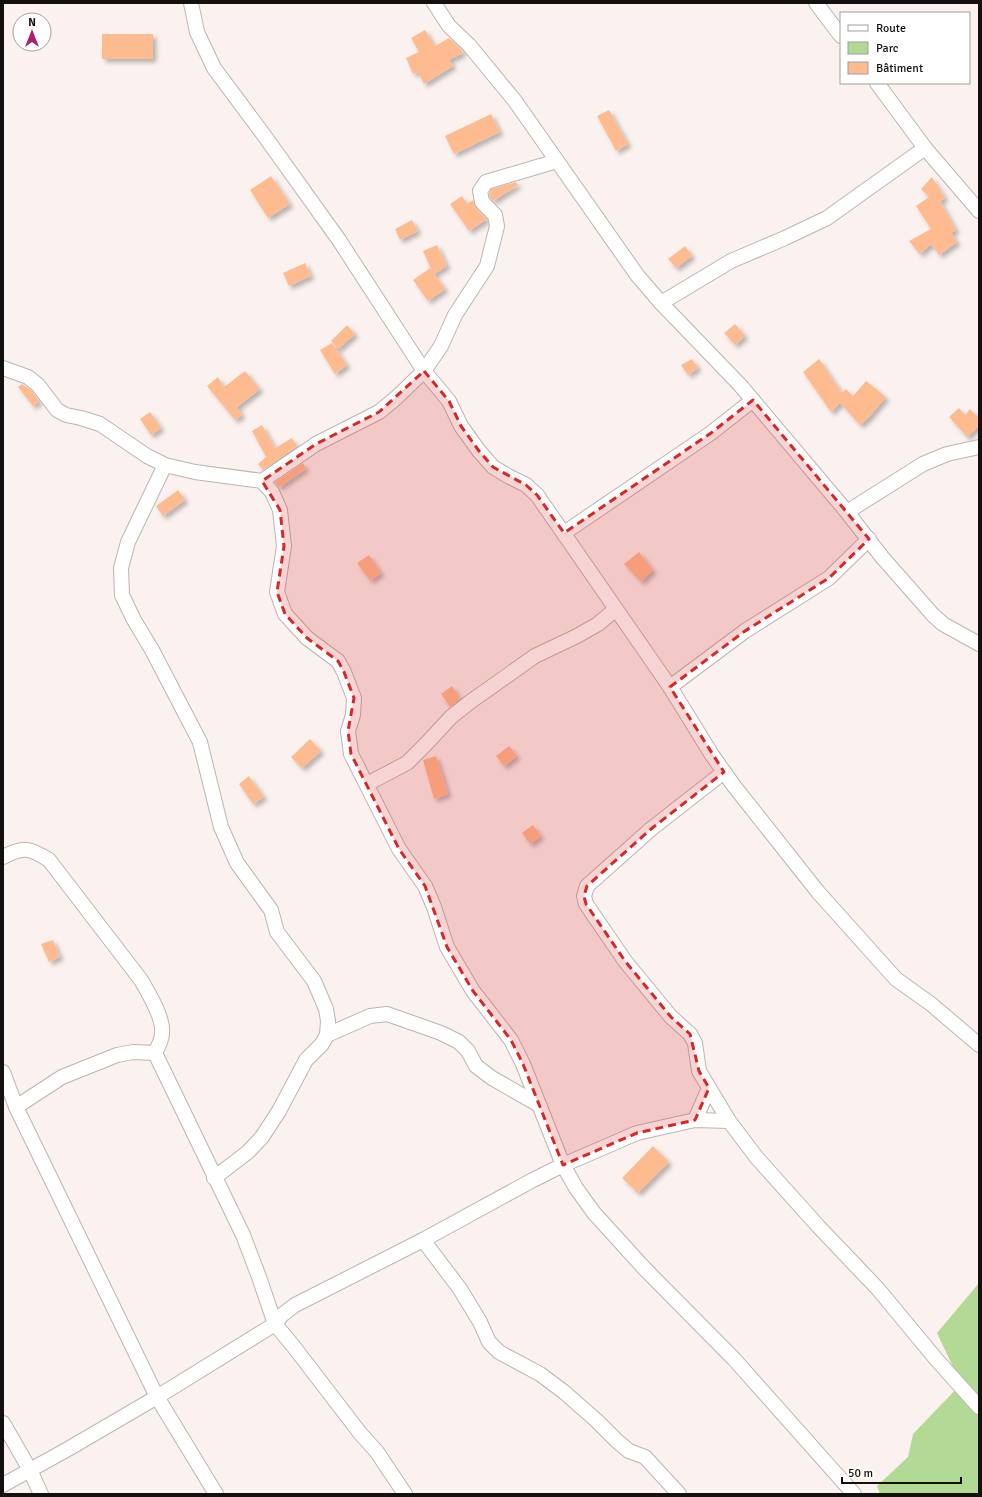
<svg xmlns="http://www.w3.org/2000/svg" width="982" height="1497" font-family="Signika,sans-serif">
<defs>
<filter id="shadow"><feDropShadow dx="3.5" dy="3.5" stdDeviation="2" flood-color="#0004"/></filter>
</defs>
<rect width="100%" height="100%" fill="#fbf2ef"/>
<!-- green -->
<polygon fill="#b3da95" points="979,1283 979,1494 880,1494 877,1486 908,1457 913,1434 961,1384 937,1333"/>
<!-- building -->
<g fill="#ffbb90" filter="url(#shadow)">
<polygon points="425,30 435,46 449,38 460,48 463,53 449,60 453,66 424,84 418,72 413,74 406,58 419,52 411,38"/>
<rect x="102" y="34" width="51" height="25"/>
<polygon points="609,110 628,144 616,151 597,116"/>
<polygon points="491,114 500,132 454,154 445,136"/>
<polygon points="271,176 290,204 268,218 250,190"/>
<polygon points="932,177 945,198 940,201 956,230 951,233 957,242 939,255 931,244 920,254 909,241 931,229 916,206 929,197 921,189"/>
<polygon points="516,182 518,185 493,201 490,198 489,193 491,189"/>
<polygon points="462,196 467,204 473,200 476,208 487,219 469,231 450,204"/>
<polygon points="412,220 418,231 400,240 395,229"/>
<polygon points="437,245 447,266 434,274 445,289 428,301 413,280 430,268 432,271 423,251"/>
<polygon points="685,246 692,256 676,268 668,259"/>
<polygon points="305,263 311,276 289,286 283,273"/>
<polygon points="735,324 745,336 735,345 724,333"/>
<polygon points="347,325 355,334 338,349 331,341"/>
<polygon points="332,343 347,365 335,374 320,350"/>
<polygon points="692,359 698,368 688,375 681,365"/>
<polygon points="819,359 842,393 846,389 853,396 866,381 886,397 869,417 860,425 840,403 831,412 803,372"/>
<polygon points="245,371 260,389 237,407 242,415 235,420 207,386 218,377 224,387"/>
<polygon points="22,384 32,391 39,401 33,406 18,387"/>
<polygon points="959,408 965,415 970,409 979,418 979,426 967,437 949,417"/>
<polygon points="150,412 161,428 151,435 140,419"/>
<polygon points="262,425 275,448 292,438 297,446 263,470 258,464 266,457 252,431"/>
<polygon points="303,463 306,468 279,487 275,482"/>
<polygon points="178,490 185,500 163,516 156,506"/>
<polygon points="639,552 653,570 641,582 624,564"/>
<polygon points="369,555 381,573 370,581 357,563"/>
<polygon points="452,686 460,699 450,707 441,694"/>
<polygon points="310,739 321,751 302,768 291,757"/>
<polygon points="509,746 517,756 504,766 496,756"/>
<polygon points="436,756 448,794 434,799 423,760"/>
<polygon points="249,776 264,797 253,804 239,784"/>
<polygon points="533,825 541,836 530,844 522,833"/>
<polygon points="53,940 60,957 49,962 41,944"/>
<polygon points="653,1146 669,1162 638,1193 622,1178"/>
</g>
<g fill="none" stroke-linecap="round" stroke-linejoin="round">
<defs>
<g id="minor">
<polyline points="191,3 197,32 214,68 266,138 339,240 424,371 449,401 461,426 479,451 493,467 508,476 526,485 537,495 670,687 712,755 734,786 818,892 896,979 931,1004 979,1045"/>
<polyline points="434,3 449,26 469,45 515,101 637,275 661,303 740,385 847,512 882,557 933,615 943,624 979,644"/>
<polyline points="816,3 841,36"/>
<polyline points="877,83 925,148 979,211"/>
<polyline points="661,303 731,261 785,238 827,218 925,148"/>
<polyline points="3,368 28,377 38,385 57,410 66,415 81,418 100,424 147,456 165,465 195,472 262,481 272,492 280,510 284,546 277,592 285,614 307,638 338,661 344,672 354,698 353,715 348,731 351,754 399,849 425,886 434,907 447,947 473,991 511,1040 523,1064 563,1165 576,1188 594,1213 644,1268 734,1359 854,1494"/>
<polyline points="165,465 128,542 121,568 122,595 134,620 152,650 200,742 221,827 237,863 271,910 277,932 314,981 326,1009 328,1021 327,1035 322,1044 306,1060 279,1111 262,1137 248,1152 214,1178"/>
<polyline points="262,481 316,444 379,412 396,398 424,371 441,346 455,315 487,266 497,226 495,215 482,202 480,191 486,182 557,161"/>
<polyline points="847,512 923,464 947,454 979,447"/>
<polyline points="564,533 711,433 753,400"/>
<polyline points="670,687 745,631 829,578 869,539"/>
<polyline points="724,772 651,829 587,886 584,896 586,904 625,961 671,1017 690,1034 695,1043 699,1071 729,1121 757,1158 818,1226 878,1289 936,1359 979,1407"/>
<polyline points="367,784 407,763 426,744 451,717 470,702 535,656 577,636 598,624 616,609"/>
<path d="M 3,857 C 24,846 30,848 49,860 L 141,980 C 148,992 164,1018 162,1033 C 162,1041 158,1046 155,1053"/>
<polyline points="327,1035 370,1016 387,1014 441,1033 459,1042 468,1051 476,1066 492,1078 539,1105"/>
<polyline points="155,1053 243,1235 259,1277 275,1324 294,1347 360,1433 377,1452 405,1494"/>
<polyline points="3,1072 16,1107 157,1397 216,1494"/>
<polyline points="16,1107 62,1077 117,1055 133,1052 155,1053"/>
<polyline points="695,1120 709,1088"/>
<polyline points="423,1240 460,1289 480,1322 489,1342 499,1352 540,1374 564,1392 597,1421 617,1441 629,1451 645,1457 679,1494"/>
<polyline points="3,1423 30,1470 41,1494"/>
<polyline points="3,1485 68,1449 157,1397 275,1324 282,1315 295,1305 423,1240 531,1181 563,1165 637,1133 695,1120 729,1121"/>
</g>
</defs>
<!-- minor casing -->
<use href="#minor" stroke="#bcb4b1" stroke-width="16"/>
<!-- minor -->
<use href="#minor" stroke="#fff" stroke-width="14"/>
</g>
<!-- marked area -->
<path fill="#d62828" fill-opacity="0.2" stroke="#d62828" stroke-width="3" stroke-dasharray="8 5" stroke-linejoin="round" d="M 424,371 L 449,401 L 461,426 L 479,451 L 493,467 L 526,485 L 537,495 L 564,533 L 711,433 L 753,400 L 869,539 L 829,578 L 745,631 L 670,687 L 724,772 L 651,829 L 587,886 L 584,896 L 586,904 L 625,961 L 671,1017 L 690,1034 L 699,1071 L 709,1088 L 695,1120 L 637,1133 L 563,1165 L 523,1064 L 511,1040 L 473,991 L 447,947 L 425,886 L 399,849 L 351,754 L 348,731 L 354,698 L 344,672 L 338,661 L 307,638 L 285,614 L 277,592 L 284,546 L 280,510 L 262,481 L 316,444 L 379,412 Z"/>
<!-- border -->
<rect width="982" height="1497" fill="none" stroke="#13100f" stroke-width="8"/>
<!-- legend -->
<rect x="840" y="12" width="130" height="72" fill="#ffffff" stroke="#a19f9f"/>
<rect x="848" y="25" width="20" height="6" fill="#ffffff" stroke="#a19f9f"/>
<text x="876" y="32" font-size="12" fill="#13100f">Route</text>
<rect x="848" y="42" width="20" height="12" fill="#b3da95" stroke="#a19f9f"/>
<text x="876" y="52" font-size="12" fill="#13100f">Parc</text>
<rect x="848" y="62" width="20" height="12" fill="#ffbb90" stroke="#a19f9f"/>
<text x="876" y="72" font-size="12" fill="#13100f">Bâtiment</text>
<!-- north arrow -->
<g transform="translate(32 32)"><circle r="19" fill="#ffffff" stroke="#a19f9f"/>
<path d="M0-3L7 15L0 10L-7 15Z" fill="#a7226d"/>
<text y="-6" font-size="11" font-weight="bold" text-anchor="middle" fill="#13100f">N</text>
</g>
<!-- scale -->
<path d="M842 1477v6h119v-6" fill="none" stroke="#13100f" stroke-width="2"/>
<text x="848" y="1477" font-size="12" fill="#13100f" stroke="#ffffff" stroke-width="3" paint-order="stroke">50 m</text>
</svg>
